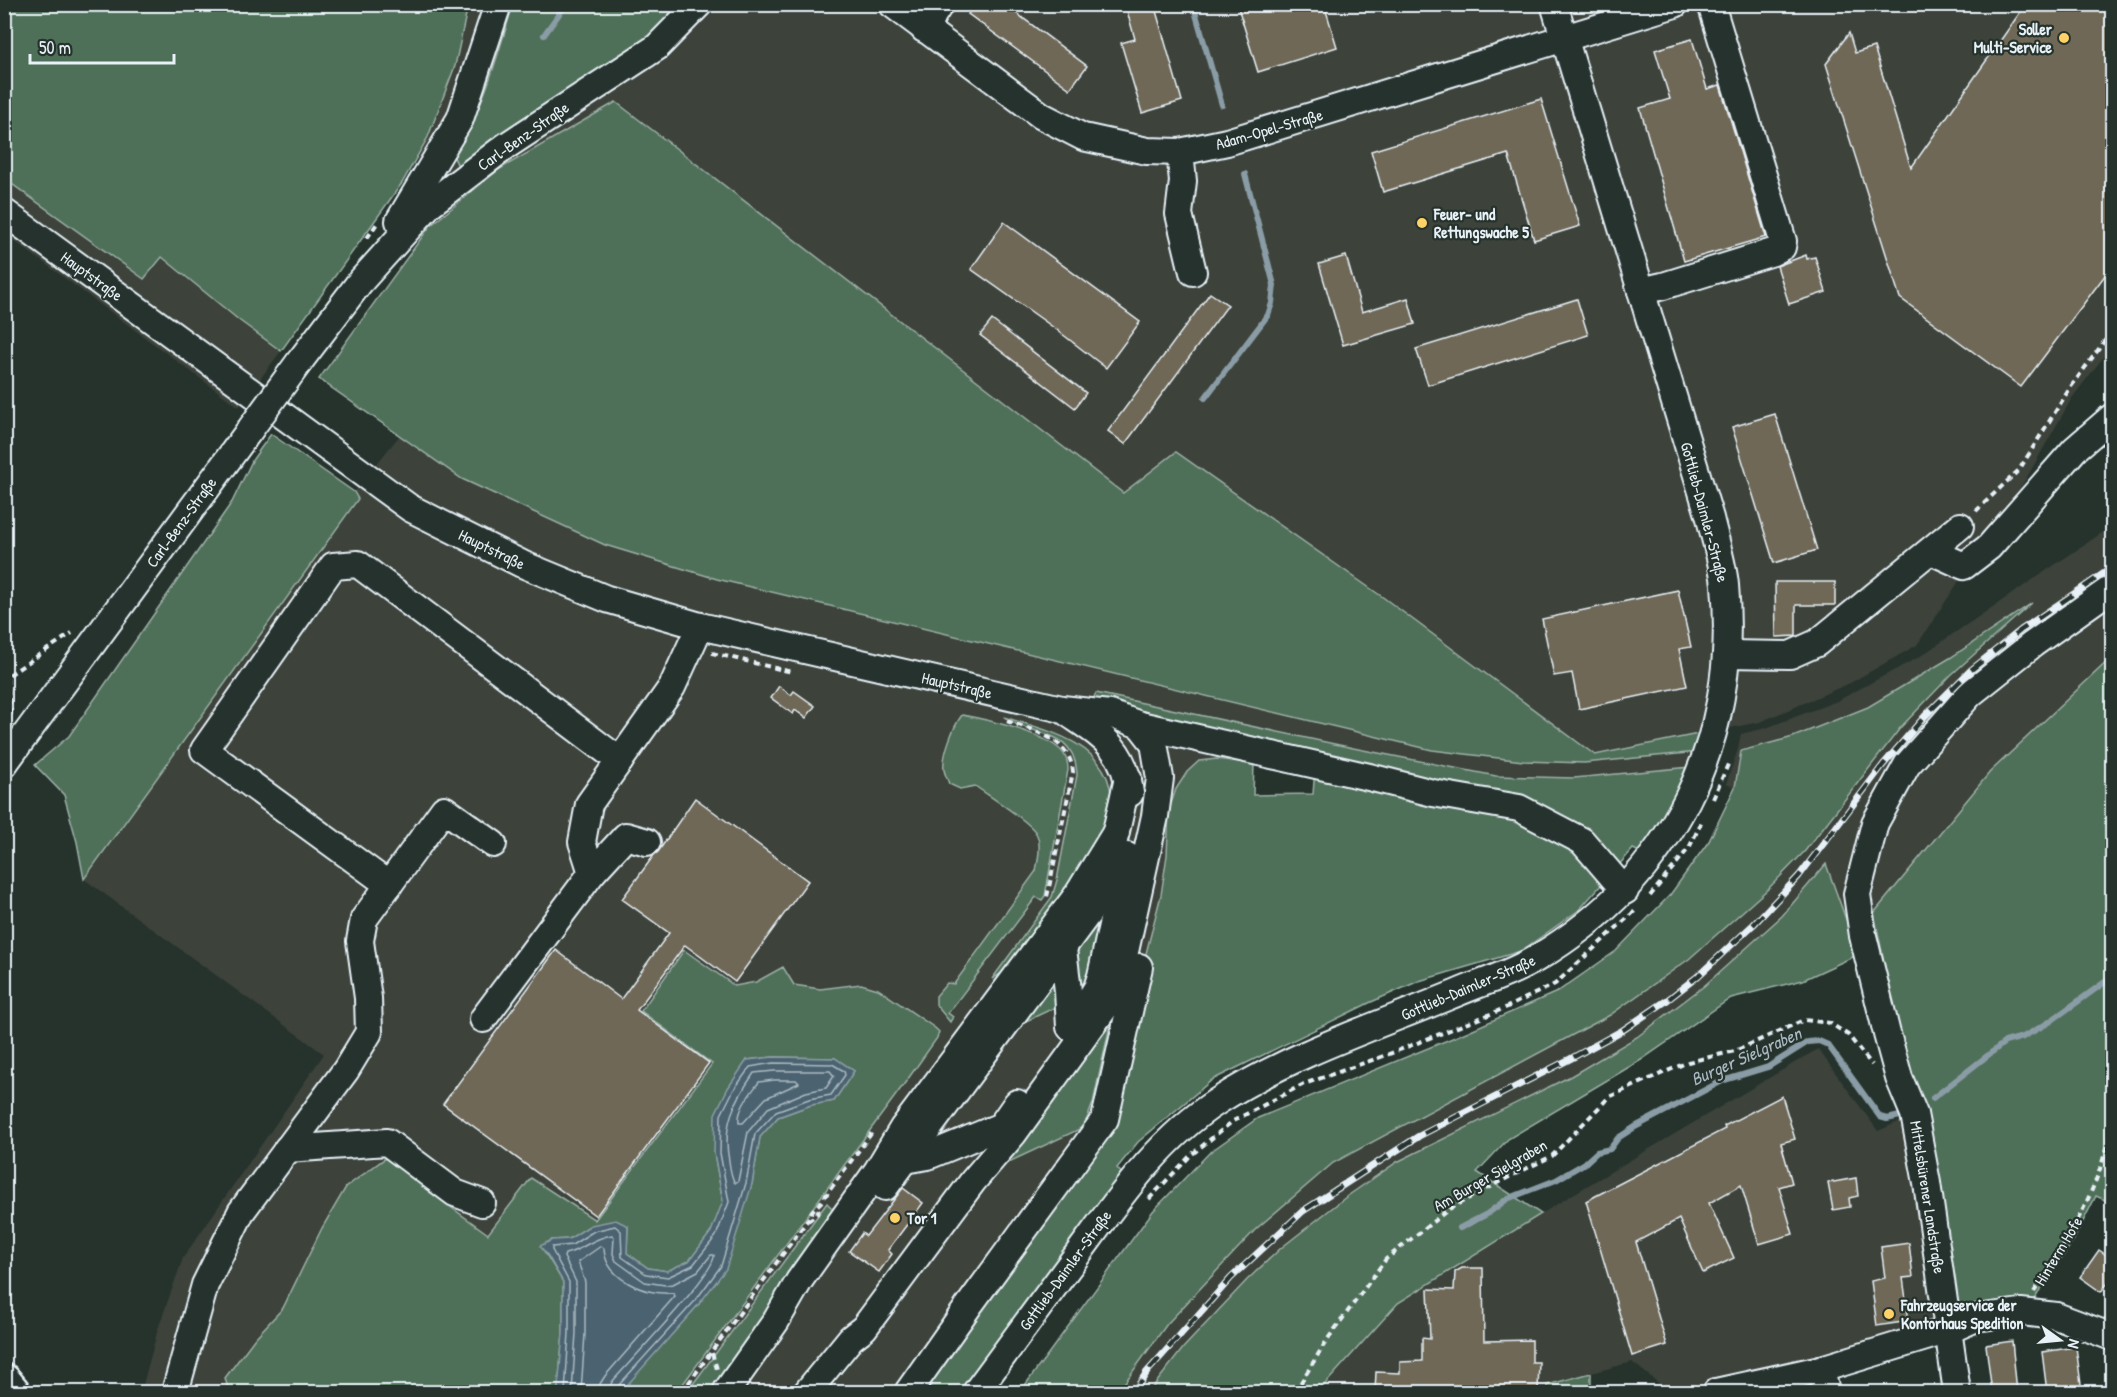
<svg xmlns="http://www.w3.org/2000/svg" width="2117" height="1397" font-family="'Patrick Hand',sans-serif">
<rect width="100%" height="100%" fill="#26332d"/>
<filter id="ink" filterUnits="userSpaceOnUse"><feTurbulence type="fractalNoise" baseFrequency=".0167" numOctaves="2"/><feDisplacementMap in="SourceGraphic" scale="12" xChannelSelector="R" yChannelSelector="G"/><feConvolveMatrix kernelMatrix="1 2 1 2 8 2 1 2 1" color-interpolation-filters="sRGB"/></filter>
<g filter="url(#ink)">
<!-- built -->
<g fill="#3c433a">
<polygon points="468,5 2112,5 2112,346 2072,398 2026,479 1917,645 1850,683 1760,722 1595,755 1384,598 1123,493 616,102 498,170 471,192 416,159 428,137 455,66"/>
<polygon points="5,179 143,279 161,257 240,321 281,351 239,407 5,234"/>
<polygon points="400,435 462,479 605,545 717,579 1432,750 1523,761 1698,752 1692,767 1574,778 1497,776 1358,749 1225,720 1217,759 1199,761 1167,855 1161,895 1109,1126 916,1392 141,1392 158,1329 183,1258 324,1054 84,879 358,500 354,492"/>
<polygon points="2112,526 2112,657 1990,772 1874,913 1876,923 1852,936 1826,864 1782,916 1704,986 1637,1037 1571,1076 1397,1162 1346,1197 1281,1248 1247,1280 1184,1346 1149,1392 1118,1392 1167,1324 1256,1229 1333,1163 1610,1015 1689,959 1768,889 1805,851 1811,843 1735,787 1726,784 1737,752 1741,734 1766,728 1837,701 1919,657"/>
<polygon points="1818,1049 1878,1131 1903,1120 1936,1326 1859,1352 1674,1392 1670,1392 1632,1362 1547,1385 1547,1392 1318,1392 1398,1303 1575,1193"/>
</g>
<!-- green -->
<g fill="#4f6f58" stroke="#9cb0a8" stroke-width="1.5">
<polygon points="5,4 468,4 468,5 455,66 428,137 402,183 281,351 240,321 162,257 144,279 5,179"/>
<path d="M 513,5 L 693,5 L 658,39 L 465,166 L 457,164 L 453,155 C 484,110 497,56 513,5 Z"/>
<polygon points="616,102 1123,493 1176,452 1384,598 1595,755 1703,733 1698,752 1584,763 1523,761 1432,750 717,579 605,545 462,479 319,379 430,226 498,170"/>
<polygon points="271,434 354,492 358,499 84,879 77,842 64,795 35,765 69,736 232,502 253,459"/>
<polygon points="2032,603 1951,675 1901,727 1805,851 1768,889 1689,959 1610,1015 1333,1163 1256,1229 1167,1324 1118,1392 1020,1392 1153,1211 1210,1152 1258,1118 1455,1037 1557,992 1616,951 1670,895 1709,841 1735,787 1741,751 1793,737 1868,707 1950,658"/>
<polygon points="2112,657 2112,1203 2096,1196 2073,1241 2033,1301 1956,1314 1874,913 1990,772"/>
<polygon points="1096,693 1358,749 1496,776 1574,778 1692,767 1642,853 1633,849 1579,910 1521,951 1419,981 1369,1003 1212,1080 1138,1142 1117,1168 1123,1175 965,1392 916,1392 1096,1148 1161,895 1167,855 1169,810 1176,789 1187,772 1199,761 1217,759 1254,764 1253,795 1313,794 1315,769 1092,701"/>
<path d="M 962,715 C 985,719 1055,735 1065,756 C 1067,760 1068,766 1068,770 L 1045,896 L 1042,900 L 1036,897 L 948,1013 L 953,1017 L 950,1022 L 936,1005 L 936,996 L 947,983 L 954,984 L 1036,871 C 1038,859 1042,844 1036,833 C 1028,820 989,796 975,786 L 960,789 L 949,784 C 948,780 945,775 944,770 C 942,755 953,727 962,715 Z"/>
<path d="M 1004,717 C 1044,730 1099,740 1110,787 C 1114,802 1108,819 1105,833 L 1015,965 L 992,979 L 1052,897 L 1057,880 L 1077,775 C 1075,725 1030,738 1004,717 Z"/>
<polygon points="1826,864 1852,936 1855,956 1803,980 1731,998 1641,1060 1508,1139 1477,1172 1541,1214 1398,1303 1318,1392 1149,1392 1184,1347 1247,1280 1281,1248 1346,1197 1397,1162 1571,1076 1637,1037 1704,986 1782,916"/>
<polygon points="1108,893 1095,980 1078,996 1076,942"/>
<polygon points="684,950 735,986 756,982 783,967 794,985 820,989 861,984 878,989 935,1028 939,1032 937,1038 910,1076 677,1392 619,1392 699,1304 752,1184 760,1137 778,1117 811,1105 834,1101 854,1071 835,1058 773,1057 747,1060 714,1153 723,1202 711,1232 689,1261 667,1271 648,1268 627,1253 628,1226 591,1225 569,1239 552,1240 541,1246 563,1282 563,1333 558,1389 560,1392 229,1392 225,1378 255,1338 283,1308 322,1228 346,1187 387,1157 424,1178 426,1189 488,1234 531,1178 595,1220 712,1064 641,1011"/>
<polygon points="1052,973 1062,1004 1022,1023"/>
<polygon points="1112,1016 1093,1103 1084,1127 996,1168"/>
<polygon points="827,1203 833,1209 810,1244 790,1288 713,1392 687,1392"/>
<polygon points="1591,1373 1591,1392 1547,1392 1547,1385"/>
</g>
<!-- water -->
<polygon fill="#4c6470" stroke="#8a9ca6" stroke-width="1.5" points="773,1057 835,1058 854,1071 834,1101 811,1105 778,1117 760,1137 752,1184 726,1269 699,1304 621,1392 560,1392 558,1389 563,1333 563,1282 548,1256 540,1246 552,1240 569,1239 591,1225 616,1220 628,1226 627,1253 648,1268 667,1271 689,1261 711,1232 723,1201 714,1153 715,1114 728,1088 747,1060"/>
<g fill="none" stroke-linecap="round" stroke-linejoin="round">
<!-- shore -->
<g stroke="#aab9c2" stroke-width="1.5">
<path d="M 774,1071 L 830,1071 L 834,1076 L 826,1088 L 806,1092 L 768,1108 L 748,1132 L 738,1181 L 735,1183 C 731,1177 730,1169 729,1161 C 722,1125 734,1102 754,1073 Z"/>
<path d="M 774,1080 L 796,1080 L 799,1083 L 766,1098 L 743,1123 L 739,1123 C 737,1109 751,1093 759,1082 Z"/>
<polyline points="565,1392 569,1333 569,1282 552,1250 552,1247 572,1245 594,1231 615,1226 621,1231 622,1257 646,1274 668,1277 693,1265 716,1236 729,1202 720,1153 721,1115 733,1091 750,1067 773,1063 832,1064 844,1071 845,1075 831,1095 809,1099 776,1111 755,1134 746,1183 721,1266 695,1301 618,1386 616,1392"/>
<path d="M 572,1392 L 576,1333 L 576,1282 L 564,1257 L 565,1254 C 583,1250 592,1238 612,1235 L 614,1237 L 613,1254 L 616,1261 L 645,1282 L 665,1285 L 673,1284 L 698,1271 L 711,1255 L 714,1255 C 717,1271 628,1363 612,1382 L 608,1392"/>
<path d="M 581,1392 L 585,1334 L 585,1282 L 578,1262 L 601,1246 L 604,1248 C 605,1279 646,1296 673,1293 L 675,1296 L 605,1376 L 600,1384 L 599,1392"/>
</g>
<!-- stream -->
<g stroke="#8a9ca6" stroke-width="6">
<polyline points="1193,4 1222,105"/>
<polyline points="544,35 566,4"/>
<polyline points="1205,398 1268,315 1272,303 1274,285 1245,174"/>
<polyline points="1933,1098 2005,1042 2023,1037 2048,1023 2112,977"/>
<polyline points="1460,1228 1487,1214 1507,1199 1556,1180 1585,1163 1597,1152 1610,1149 1618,1138 1635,1127 1722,1081 1768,1067 1808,1042 1819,1041 1828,1045 1880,1117 1887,1119 1900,1116"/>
</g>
</g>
<!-- building -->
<g fill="#6f6857" stroke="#e8f1f8" stroke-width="1.5">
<polygon points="975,4 1004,4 1087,66 1070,89 968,14"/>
<polygon points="1125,4 1154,4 1182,101 1142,113 1121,43 1135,39"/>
<polygon points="1237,4 1324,4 1337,47 1258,72"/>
<polygon points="2026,4 2112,4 2112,266 2021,387 1900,298 1826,64 1849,33 1855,53 1874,47 1911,168"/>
<polygon points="1692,39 1707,89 1720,85 1766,237 1684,261 1640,108 1670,99 1655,50"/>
<polygon points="1541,99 1580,226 1534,240 1508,154 1383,192 1371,151"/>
<polygon points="1004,222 1140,322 1106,368 1057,330 971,269"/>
<polygon points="1806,255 1807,259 1815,257 1826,292 1789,304 1777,266"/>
<polygon points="1346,256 1362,312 1408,298 1415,324 1343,345 1319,264"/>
<polygon points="1210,293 1228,305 1125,444 1108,431"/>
<polygon points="1577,299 1588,335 1428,385 1416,349"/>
<polygon points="992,320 1086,393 1075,408 980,335"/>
<polygon points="1775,414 1817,550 1774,563 1732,427"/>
<polygon points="1775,582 1835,582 1835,605 1796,605 1796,636 1776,637"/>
<polygon points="1678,590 1691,647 1679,649 1687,686 1579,709 1572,673 1554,676 1542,619"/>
<polygon points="779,686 791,695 794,691 815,706 806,718 795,710 793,714 771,698"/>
<polygon points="695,798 808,881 735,982 685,945 637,1010 709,1063 596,1216 443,1104 556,950 621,999 669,933 622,899 654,855 658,852"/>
<polygon points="1782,1096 1795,1139 1781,1143 1792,1183 1779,1187 1793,1234 1759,1244 1741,1185 1709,1203 1734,1258 1703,1273 1679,1219 1636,1242 1667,1345 1632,1356 1586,1201 1725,1129 1724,1126"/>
<polygon points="1856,1178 1858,1196 1849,1198 1850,1207 1833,1210 1828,1183"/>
<polygon points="903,1188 923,1203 888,1250 892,1254 879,1272 849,1251 862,1233 866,1236"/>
<polygon points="1909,1243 1913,1277 1903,1278 1909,1321 1877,1326 1871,1281 1885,1278 1881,1247"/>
<polygon points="2099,1250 2112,1259 2112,1277 2101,1292 2080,1277"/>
<polygon points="1462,1268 1483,1268 1484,1341 1532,1340 1532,1362 1539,1362 1538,1392 1375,1392 1376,1372 1400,1373 1400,1362 1422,1361 1422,1338 1430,1339 1428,1289 1454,1290 1455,1272"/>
<polygon points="2012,1341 2017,1392 1992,1392 1986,1345"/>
<polygon points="2076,1347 2082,1392 2047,1392 2042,1352"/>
</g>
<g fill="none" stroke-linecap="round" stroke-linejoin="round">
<defs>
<g id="minor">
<polyline points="892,4 1042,116 1083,137 1147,151 1180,152 1227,142 1675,4"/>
<polyline points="924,29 940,4"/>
<polyline points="1180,152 1183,181 1179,214 1193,272"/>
<polyline points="4,212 410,508 522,564 607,599 700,626 1062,709 1110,714 1140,725 1154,743 1160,778 1155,816 1116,992 1014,1133 973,1181 864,1328 851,1338 807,1392"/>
<polyline points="399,221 460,119 498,4"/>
<polyline points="1641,291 1663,286 1773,252 1782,247 1783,241 1711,4"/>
<polyline points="300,361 360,282 430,204 506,146 657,47 699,4"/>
<polyline points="1931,551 1964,566 1989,547 2075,449 2112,417"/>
<polyline points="1727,654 1790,655 1817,643 1960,526"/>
<path d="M 1065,711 C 1101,736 1124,746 1130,793"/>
<polyline points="1140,725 1369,777 1433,793 1519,808 1582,841 1625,891"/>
<polyline points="4,764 249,431"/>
<polyline points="592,873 582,842 589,804 672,687 700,626"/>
<polyline points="389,885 204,750 333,566 358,564 620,761"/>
<polyline points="1062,940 1068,991 1070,1027"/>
<polyline points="1080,1015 1097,988 1101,976 1127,856"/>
<polyline points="483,1019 592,873 626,836 647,842"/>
<polyline points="287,1149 387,1142 455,1193 482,1203"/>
<polyline points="905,1160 928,1156 1001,1126 1017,1103"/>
<polyline points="885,1187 1089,912 1106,876 1128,778"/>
<polyline points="1821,1369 1826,1392"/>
<polyline points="175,1392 205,1285 241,1212 346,1070 369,1032 368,998 360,941 364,919 444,809 493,844"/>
<polyline points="726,1392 776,1321 799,1281 877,1171 903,1128 1078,894 1116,832"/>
<polyline points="908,1392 970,1304 1105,1119 1139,967"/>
<path d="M 976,1392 C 1008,1349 1040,1306 1072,1262 C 1115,1204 1156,1141 1218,1101 C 1291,1054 1377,1026 1457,993 C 1483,982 1513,973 1537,958 C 1673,877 1739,741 1725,585 C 1723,563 1715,540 1710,518 L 1554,4"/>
<polyline points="1716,1392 1821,1369 1949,1330 1976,1318 2021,1312 2056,1316 2112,1337"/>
<polyline points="1957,1392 1927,1183 1914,1114 1899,1078 1887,1034 1863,936 1857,894 1875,823 1907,765 1970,694 2033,644 2112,588"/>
</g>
<polyline id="highway" points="4,1381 13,1392"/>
</defs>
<!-- minor casing -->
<use href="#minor" stroke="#e8f1f8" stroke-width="30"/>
<!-- highway casing -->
<use href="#highway" stroke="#e8f1f8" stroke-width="38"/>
<!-- path -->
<g stroke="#e8f1f8" stroke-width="4" stroke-dasharray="6 4.5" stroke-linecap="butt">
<polyline points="367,238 378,222"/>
<polyline points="1976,511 2019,470 2070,388 2112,331"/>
<polyline points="712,653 792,672"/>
<path d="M 1007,721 C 1034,731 1070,738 1073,772 L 1047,897"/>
<polyline points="4,723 11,713 6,677 72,633"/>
<polyline points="1713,799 1729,762"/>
<polyline points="1650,896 1689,848 1703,819"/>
<polyline points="1149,1199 1191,1155 1233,1121 1304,1084 1384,1056 1503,1009 1555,984 1636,910"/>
<polyline points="808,1221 817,1214 820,1206"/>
<path d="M 2034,1292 C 2069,1239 2104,1182 2112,1118"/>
<polyline points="712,1353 717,1369"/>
<polyline points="682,1392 807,1221 812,1211 821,1202 873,1131"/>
<polyline points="1295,1392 1327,1340 1386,1259 1449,1209 1497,1183 1552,1156 1609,1097 1688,1062 1735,1051 1804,1020 1830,1023 1848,1035 1872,1065"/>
</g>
<!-- minor -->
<use href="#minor" stroke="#26332d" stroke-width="26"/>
<!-- highway -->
<use href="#highway" stroke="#26332d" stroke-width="33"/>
<defs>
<polyline id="rail" points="1134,1392 1147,1372 1231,1278 1303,1211 1419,1136 1570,1059 1623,1030 1666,1001 1698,976 1754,924 1799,876 1883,765 1925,716 1971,670 2021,630 2112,568"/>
</defs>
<!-- rail casing -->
<use href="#rail" stroke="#e8f1f8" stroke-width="7"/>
<!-- rail -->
<use href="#rail" stroke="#26332d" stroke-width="4.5" stroke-dasharray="14" stroke-linecap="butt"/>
<defs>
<polyline id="minor-bridge" points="249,431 300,361"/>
</defs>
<!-- minor-bridge casing -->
<use href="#minor-bridge" stroke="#e8f1f8" stroke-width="30" stroke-linecap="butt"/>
<!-- minor-bridge -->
<use href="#minor-bridge" stroke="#26332d" stroke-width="26"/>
</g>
</g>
<!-- markers -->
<g fill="#ffd166" stroke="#26332d" stroke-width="2">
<circle cx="2064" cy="38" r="6"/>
<circle cx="1422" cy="223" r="6"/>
<circle cx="895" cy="1218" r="6"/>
<circle cx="1889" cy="1314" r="6"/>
</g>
<g text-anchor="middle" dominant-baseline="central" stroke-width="4.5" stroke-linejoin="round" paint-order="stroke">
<!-- poi labels -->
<g font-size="16" font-weight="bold" fill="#e8f1f8" stroke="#26332d" text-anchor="start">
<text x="2052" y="29" text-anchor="end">Soller<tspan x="2052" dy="18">Multi-Service</tspan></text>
<text x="1434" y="214">Feuer- und<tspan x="1434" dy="18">Rettungswache 5</tspan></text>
<text x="907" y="1218">Tor 1</text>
<text x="1901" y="1305">Fahrzeugservice der<tspan x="1901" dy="18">Kontorhaus Spedition</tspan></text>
</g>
<!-- street labels -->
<g font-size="16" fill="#e8f1f8" stroke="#26332d">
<text transform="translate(1269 129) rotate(-16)">Adam-Opel-Straße</text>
<text transform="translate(523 136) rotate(-35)">Carl-Benz-Straße</text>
<text transform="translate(92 276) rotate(36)">Hauptstraße</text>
<text transform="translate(1705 512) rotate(75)">Gottlieb-Daimler-Straße</text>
<text transform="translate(181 522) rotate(-54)">Carl-Benz-Straße</text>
<text transform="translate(492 549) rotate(26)">Hauptstraße</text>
<text transform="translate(957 685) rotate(13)">Hauptstraße</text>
<text transform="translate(1468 987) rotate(-23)">Gottlieb-Daimler-Straße</text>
<text transform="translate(1490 1175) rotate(-30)">Am Burger Sielgraben</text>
<text transform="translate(1928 1197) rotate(81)">Mittelsbürener Landstraße</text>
<text transform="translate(2058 1251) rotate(-59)">Hinterm Hofe</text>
<text transform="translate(1065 1270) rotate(-54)">Gottlieb-Daimler-Straße</text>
</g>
<!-- water labels -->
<g font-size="18" font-style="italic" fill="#aab9c2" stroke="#26332d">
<text transform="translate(1746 1056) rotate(-24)">Burger Sielgraben</text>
</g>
</g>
<!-- margin -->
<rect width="2117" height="1397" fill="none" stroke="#26332d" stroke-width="24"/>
<rect x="12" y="12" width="2093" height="1373" fill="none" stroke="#e8f1f8" stroke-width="2" filter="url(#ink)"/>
<!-- north arrow -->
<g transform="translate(2060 1340) rotate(105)" stroke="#26332d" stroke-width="4.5" paint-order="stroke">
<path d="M0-4.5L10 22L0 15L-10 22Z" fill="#e8f1f8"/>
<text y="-9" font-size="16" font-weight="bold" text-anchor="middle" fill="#e8f1f8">N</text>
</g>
<!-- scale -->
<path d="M30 54v9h144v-9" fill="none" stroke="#e8f1f8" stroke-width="3"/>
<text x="39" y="54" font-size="18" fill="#e8f1f8" stroke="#26332d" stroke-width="4.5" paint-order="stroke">50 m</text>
</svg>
